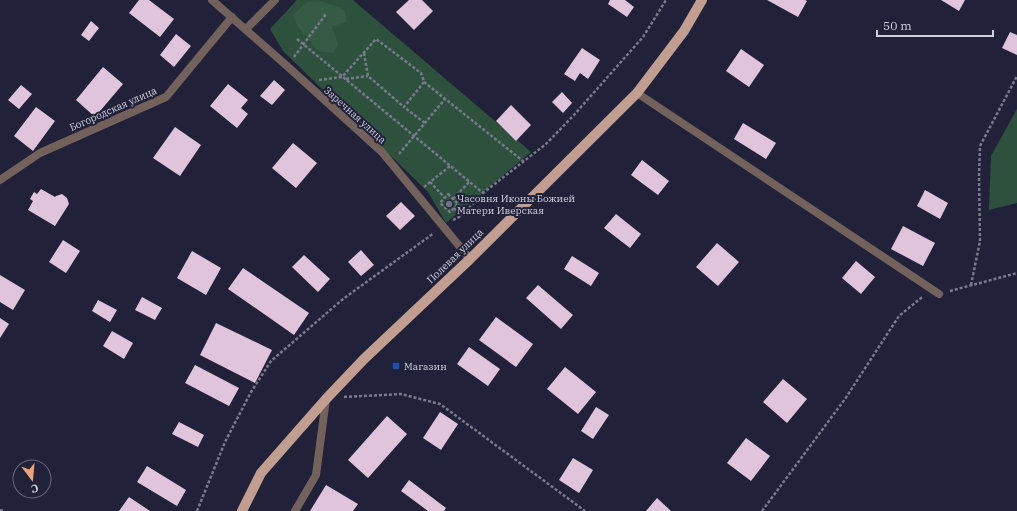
<svg xmlns="http://www.w3.org/2000/svg" width="1017" height="511" font-family="'IBM Plex Serif',serif">
<rect width="100%" height="100%" fill="#212239"/>
<!-- green -->
<g fill="#2e513e">
<polygon points="297,0 353,0 531,152 446,223 428,192 283,51 270,29"/>
<polygon points="1017,109 1017,203 989,210 991,156"/>
</g>
<!-- forest -->
<polygon fill="#355b47" points="320,1 344,9 347,22 332,26 338,45 333,53 318,51 298,27 293,15 307,2"/>
<!-- building -->
<g fill="#e0c4dc">
<polygon points="139,0 149,0 174,19 160,37 129,13"/>
<polygon points="409,0 422,0 433,11 414,30 396,12"/>
<polygon points="610,0 625,0 634,7 627,17 608,4"/>
<polygon points="767,0 805,0 807,1 798,17"/>
<polygon points="941,0 965,0 959,11"/>
<polygon points="91,21 99,28 89,41 81,35"/>
<polygon points="1010,32 1017,35 1017,55 1002,48"/>
<polygon points="176,34 191,46 174,67 160,55"/>
<polygon points="582,48 600,60 588,79 580,73 575,81 564,74"/>
<polygon points="741,49 764,65 749,87 726,71"/>
<polygon points="103,67 123,84 95,117 76,100"/>
<polygon points="274,80 285,90 272,105 260,96"/>
<polygon points="228,84 248,100 241,108 248,114 237,128 210,106"/>
<polygon points="21,85 32,94 19,109 8,100"/>
<polygon points="562,92 572,103 563,113 552,102"/>
<polygon points="511,105 531,125 516,141 496,121"/>
<polygon points="36,107 55,121 33,151 14,136"/>
<polygon points="743,123 776,143 766,159 734,139"/>
<polygon points="175,127 201,145 180,176 153,158"/>
<polygon points="293,143 317,163 296,188 272,168"/>
<polygon points="642,160 669,181 658,195 631,175"/>
<polygon points="41,189 55,197 56,196 62,194 67,198 69,204 55,226 28,210 33,201 30,199 34,192 37,194"/>
<polygon points="925,190 948,203 940,219 917,206"/>
<polygon points="448,199 453,204 450,208 444,204"/>
<polygon points="401,202 415,216 400,230 386,216"/>
<polygon points="616,214 641,234 630,248 604,228"/>
<polygon points="903,226 935,243 923,266 891,249"/>
<polygon points="63,240 80,251 66,273 49,262"/>
<polygon points="717,243 739,262 718,286 696,267"/>
<polygon points="361,250 374,265 361,276 348,262"/>
<polygon points="192,251 221,268 206,295 177,278"/>
<polygon points="304,255 330,279 318,292 292,267"/>
<polygon points="572,256 599,273 591,286 564,269"/>
<polygon points="856,261 875,277 861,294 842,278"/>
<polygon points="243,268 309,313 294,335 228,289"/>
<polygon points="0,275 25,290 13,310 0,302"/>
<polygon points="538,285 573,315 561,329 526,298"/>
<polygon points="142,297 162,308 155,320 135,310"/>
<polygon points="98,300 117,310 110,322 92,311"/>
<polygon points="496,317 533,344 516,367 479,340"/>
<polygon points="0,318 9,324 0,338"/>
<polygon points="216,323 272,350 255,383 200,355"/>
<polygon points="112,331 133,343 124,359 103,346"/>
<polygon points="469,347 500,369 488,386 457,364"/>
<polygon points="195,365 239,388 229,406 185,383"/>
<polygon points="565,367 596,392 578,414 547,389"/>
<polygon points="783,379 807,399 787,423 763,402"/>
<polygon points="596,407 609,415 593,439 581,431"/>
<polygon points="440,412 458,424 441,450 423,438"/>
<polygon points="387,416 407,434 368,478 348,460"/>
<polygon points="179,422 204,435 198,447 172,434"/>
<polygon points="746,438 770,456 751,481 727,463"/>
<polygon points="573,458 593,470 579,493 559,480"/>
<polygon points="147,466 186,490 177,506 137,482"/>
<polygon points="409,480 446,508 444,511 428,511 401,491"/>
<polygon points="326,485 358,504 353,511 310,511"/>
<polygon points="129,497 150,511 119,511"/>
<polygon points="657,498 671,511 646,511"/>
</g>
<g fill="none" stroke-linecap="round" stroke-linejoin="round">
<!-- path -->
<g stroke="#787a8d" stroke-width="2.5" stroke-dasharray="3 2" stroke-linecap="butt">
<polyline points="297,39 483,193"/>
<polyline points="364,53 368,76 404,107"/>
<polyline points="294,57 326,14"/>
<polyline points="346,79 368,76"/>
<polyline points="319,80 342,77 376,39 421,73 424,82 523,161"/>
<polyline points="424,82 404,107 425,123"/>
<polyline points="399,154 445,99"/>
<polyline points="430,182 445,198"/>
<polyline points="424,187 450,166"/>
<polygon points="448,194 458,204 450,212 440,203"/>
<polyline points="453,199 469,182"/>
<polyline points="454,208 461,216"/>
<polyline points="453,220 461,216 483,193 546,144 574,115 643,37 666,0"/>
<polyline points="971,285 980,241 979,176 980,146 1017,76"/>
<polyline points="950,291 1017,273"/>
<polyline points="344,397 401,394 440,404 585,511"/>
<polyline points="0,510 3,511"/>
<polyline points="197,511 225,442 251,392 271,361 343,299 434,233"/>
<polyline points="762,511 845,399 899,316 921,298 924,297"/>
</g>
<!-- service -->
<g stroke="#73615b" stroke-width="8">
<polyline points="637,93 939,294"/>
<polyline points="295,511 316,475 326,399"/>
</g>
<!-- minor -->
<g stroke="#73615b" stroke-width="8">
<polyline points="212,0 287,66 382,152 470,259"/>
<polyline points="246,29 275,0"/>
<polyline points="0,180 40,153 166,97 232,17"/>
</g>
<!-- primary -->
<polyline stroke="#c29e91" stroke-width="10" points="242,511 261,473 326,399 364,359 470,259 637,93 684,31 702,0"/>
</g>
<!-- markers -->
<circle fill="#6b7280" stroke="#212239" stroke-width="1.5" cx="449" cy="204" r="4"/>
<rect fill="#1a4fb4" stroke="#212239" stroke-width="1.5" x="392" y="362" width="8" height="8" rx="2"/>
<g text-anchor="middle" dominant-baseline="central" stroke-width="4" stroke-linejoin="round" paint-order="stroke">
<!-- street labels -->
<g font-size="10" fill="#cfd1e1" stroke="#212239">
<text transform="translate(113 109) rotate(-24)">Богородская улица</text>
<text transform="translate(355 115) rotate(42)">Заречная улица</text>
<text transform="translate(455 256) rotate(-44)">Полевая улица</text>
</g>
<!-- poi labels -->
<g font-size="10" fill="#cfd1e1" stroke="#212239" text-anchor="start">
<text x="457" y="198">Часовня Иконы Божией<tspan x="457" dy="12">Матери Иверская</tspan></text>
<text x="404" y="366">Магазин</text>
</g>
</g>
<!-- north arrow -->
<g transform="translate(32 479) rotate(164)"><circle r="19" fill="#212239" stroke="#67687c"/>
<path d="M0-3L7 15L0 10L-7 15Z" fill="#f0a378"/>
<text y="-6" font-size="11" font-weight="bold" text-anchor="middle" fill="#cfd1e1">С</text>
</g>
<!-- scale -->
<path d="M877 30v6h116v-6" fill="none" stroke="#cfd1e1" stroke-width="2"/>
<text x="883" y="30" font-size="12" fill="#cfd1e1" stroke="#212239" stroke-width="3" paint-order="stroke">50 m</text>
</svg>
